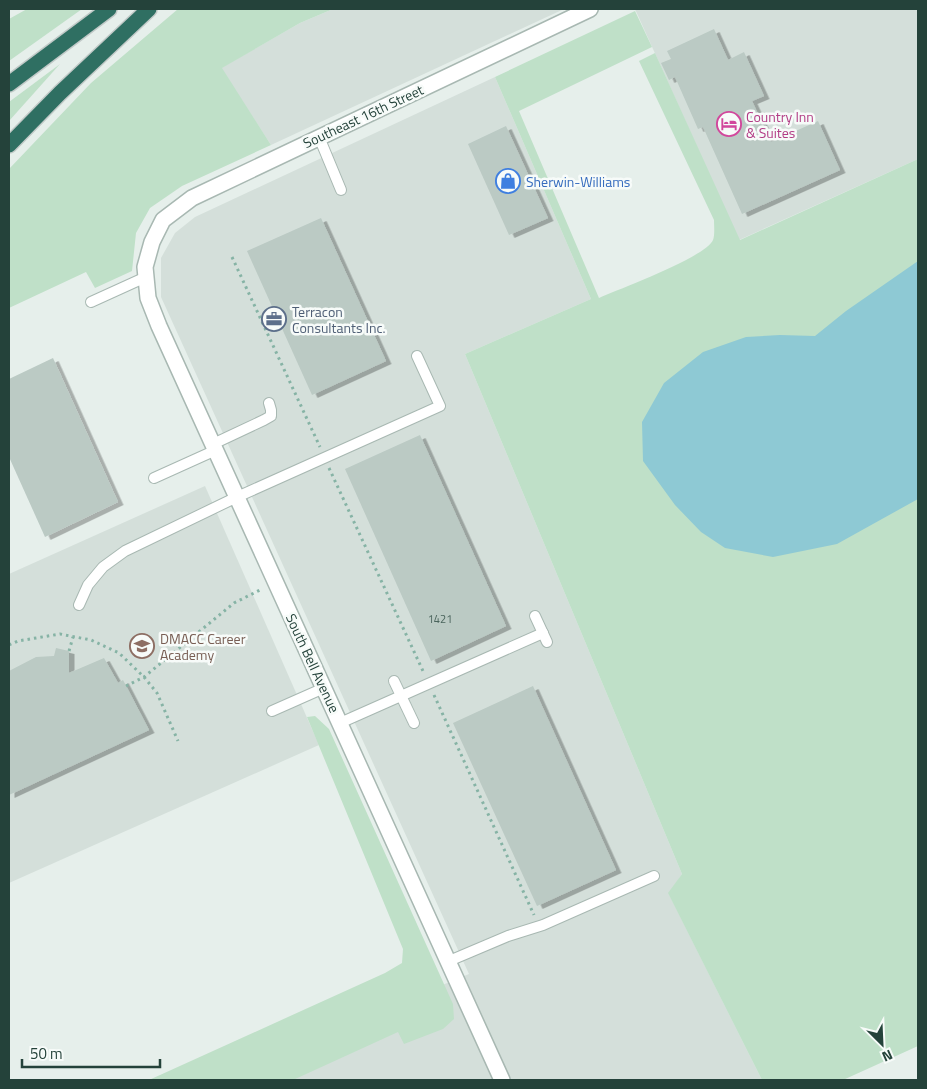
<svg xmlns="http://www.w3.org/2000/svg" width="927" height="1089" font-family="'Titillium Web',sans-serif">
<defs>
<filter id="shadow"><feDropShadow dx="5.5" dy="3" stdDeviation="0" flood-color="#0004"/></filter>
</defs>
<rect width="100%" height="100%" fill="#e6efeb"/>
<!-- built -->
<g fill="#d4dfda">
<polygon points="333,9 564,9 271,145 221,68 300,23"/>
<polygon points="635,9 918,9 918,159 739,240"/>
<polygon points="495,77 591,299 465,354 682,874 669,894 762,1080 212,1080 469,974 161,297 161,258 175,233 195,217"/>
<polygon points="205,486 319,745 9,883 9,574"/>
</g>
<!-- green -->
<g fill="#bfe0c8">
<polygon points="27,9 82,9 9,61 9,19"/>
<polygon points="178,9 333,9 300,23 222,68 271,145 182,186 150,208 136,233 132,271 95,288 86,272 9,308 9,169 91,83"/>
<path d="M 635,11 L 652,47 L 519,111 L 599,298 C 619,289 706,257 713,240 C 715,235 714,225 714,220 L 639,61 L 655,53 L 740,240 L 918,159 L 918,1046 L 843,1080 L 762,1080 L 668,893 L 682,874 L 465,354 L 591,299 L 495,77 Z"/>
<polygon points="60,64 9,121 9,102"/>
<polygon points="315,716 329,729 453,1004 454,1019 443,1029 404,1044 398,1032 293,1080 149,1080 385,973 402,963 403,949 307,717"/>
</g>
<!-- water -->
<polygon fill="#8ec9d4" points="918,261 918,499 837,544 773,557 725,548 701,532 675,505 643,461 642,422 664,383 703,352 746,337 780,335 815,336 846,311"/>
<!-- building -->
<g fill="#bbcac4" filter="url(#shadow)">
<polygon points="714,29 728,60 744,52 764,96 752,101 771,142 818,121 840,170 742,214 703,127 698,129 675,77 669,80 661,63 671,59 667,51"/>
<polygon points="506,126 548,218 509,235 468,144"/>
<polygon points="321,218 386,361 312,395 247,251"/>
<polygon points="53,358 118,502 45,537 9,457 9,379"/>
<polygon points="420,435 506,626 431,661 345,469"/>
<polygon points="56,648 69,651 69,673 104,658 118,683 123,680 149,730 9,795 9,671 36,657 54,656"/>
<polygon points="533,686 616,870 537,906 453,723"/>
</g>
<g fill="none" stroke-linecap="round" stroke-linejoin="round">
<defs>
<g id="service">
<polyline points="319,137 341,190"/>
<polyline points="91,302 146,277"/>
<polyline points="213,444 264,420 271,416 271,410 269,403"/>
<polyline points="154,478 216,450"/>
<polyline points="79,605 88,585 103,567 125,551 237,497 440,406 417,356"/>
<polyline points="535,616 547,642"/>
<polyline points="394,681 414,723"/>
<polyline points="272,711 324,688"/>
<polyline points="340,723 543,633"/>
<polyline points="449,961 508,936 543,925 654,876"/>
</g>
<polyline id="minor" points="502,1080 159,326 148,298 145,267 152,242 163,220 192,198 590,9"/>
<g id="motorway">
<polyline points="9,84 109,9"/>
<polyline points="9,145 60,93 149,9"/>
</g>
</defs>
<!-- service casing -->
<use href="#service" stroke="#a8b8b2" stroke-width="12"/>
<!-- minor casing -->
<use href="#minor" stroke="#a8b8b2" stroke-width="18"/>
<!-- motorway casing -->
<use href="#motorway" stroke="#c2cac8" stroke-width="18"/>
<!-- path -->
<g stroke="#86b3a5" stroke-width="3" stroke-dasharray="2.5 4" stroke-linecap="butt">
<polyline points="232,257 320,447"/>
<polyline points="329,468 423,671"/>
<polyline points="9,645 18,641 60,634 91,640 119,653 144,677 157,693 178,741"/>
<polyline points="69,651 73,637"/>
<polyline points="126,686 144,677 234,603 262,589"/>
<polyline points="434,695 534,915"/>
</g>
<!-- service -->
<use href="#service" stroke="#fff" stroke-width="10"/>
<!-- minor -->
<use href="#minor" stroke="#fff" stroke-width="15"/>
<!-- motorway -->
<use href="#motorway" stroke="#2f6f62" stroke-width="15"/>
</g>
<!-- icons -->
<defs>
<symbol id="hotel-ring" viewBox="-11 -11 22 22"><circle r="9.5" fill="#f7fbf9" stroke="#d1479c" stroke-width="1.5"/><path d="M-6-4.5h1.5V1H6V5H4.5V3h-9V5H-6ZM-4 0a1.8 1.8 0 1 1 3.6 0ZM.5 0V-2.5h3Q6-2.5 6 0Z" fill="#d1479c"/></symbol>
<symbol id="shop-ring" viewBox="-11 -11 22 22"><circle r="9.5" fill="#f7fbf9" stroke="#3f7fe0" stroke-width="1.5"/><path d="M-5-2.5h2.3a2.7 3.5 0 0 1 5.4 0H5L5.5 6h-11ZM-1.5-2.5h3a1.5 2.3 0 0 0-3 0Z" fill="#3f7fe0"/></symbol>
<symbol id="office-ring" viewBox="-11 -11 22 22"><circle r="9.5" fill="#f7fbf9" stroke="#5c6f8a" stroke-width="1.5"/><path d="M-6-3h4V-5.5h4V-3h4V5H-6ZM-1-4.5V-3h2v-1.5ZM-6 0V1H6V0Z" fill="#5c6f8a"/></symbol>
<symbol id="school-ring" viewBox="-11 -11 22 22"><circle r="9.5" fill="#f7fbf9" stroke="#8d6e63" stroke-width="1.5"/><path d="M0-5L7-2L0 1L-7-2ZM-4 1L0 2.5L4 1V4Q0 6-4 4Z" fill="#8d6e63"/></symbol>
</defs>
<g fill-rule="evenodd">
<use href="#hotel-ring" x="715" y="110" width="28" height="28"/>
<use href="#shop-ring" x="494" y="167" width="28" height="28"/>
<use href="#office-ring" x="260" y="305" width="28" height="28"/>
<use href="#school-ring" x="128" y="632" width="28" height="28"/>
</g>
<g text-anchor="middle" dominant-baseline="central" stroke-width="5" stroke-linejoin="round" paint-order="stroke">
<!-- number labels -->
<g font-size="11" fill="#4a645c">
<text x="440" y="619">1421</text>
</g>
<!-- street labels -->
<g font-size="14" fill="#24423a" stroke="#f7fbf9">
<text transform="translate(363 116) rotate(-25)">Southeast 16th Street</text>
<text transform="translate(313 663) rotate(65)">South Bell Avenue</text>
</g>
<!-- hotel labels -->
<g font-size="14" fill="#b23c85" stroke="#f7fbf9" text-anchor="start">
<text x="746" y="116">Country Inn<tspan x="746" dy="16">&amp; Suites</tspan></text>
</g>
<!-- shop labels -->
<g font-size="14" fill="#366cbe" stroke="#f7fbf9" text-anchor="start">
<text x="526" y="181">Sherwin-Williams</text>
</g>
<!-- service labels -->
<g font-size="14" fill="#4e5e75" stroke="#f7fbf9" text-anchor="start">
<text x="292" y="311">Terracon<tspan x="292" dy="16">Consultants Inc.</tspan></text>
</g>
<!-- education labels -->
<g font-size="14" fill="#785e54" stroke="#f7fbf9" text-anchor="start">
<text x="160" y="638">DMACC Career<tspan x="160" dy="16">Academy</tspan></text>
</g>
</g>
<!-- border -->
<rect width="927" height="1089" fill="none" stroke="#24423a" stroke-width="20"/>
<!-- north arrow -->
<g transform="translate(882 1044) rotate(156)" stroke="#f7fbf9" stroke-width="4" paint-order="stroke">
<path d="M0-4L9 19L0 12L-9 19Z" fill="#24423a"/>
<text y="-8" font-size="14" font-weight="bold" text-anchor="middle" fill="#24423a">N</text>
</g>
<!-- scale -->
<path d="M22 1059v8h138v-8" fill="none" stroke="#24423a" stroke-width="2.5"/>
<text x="30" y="1059" font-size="15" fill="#24423a" stroke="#f7fbf9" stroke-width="4" paint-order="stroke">50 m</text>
</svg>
